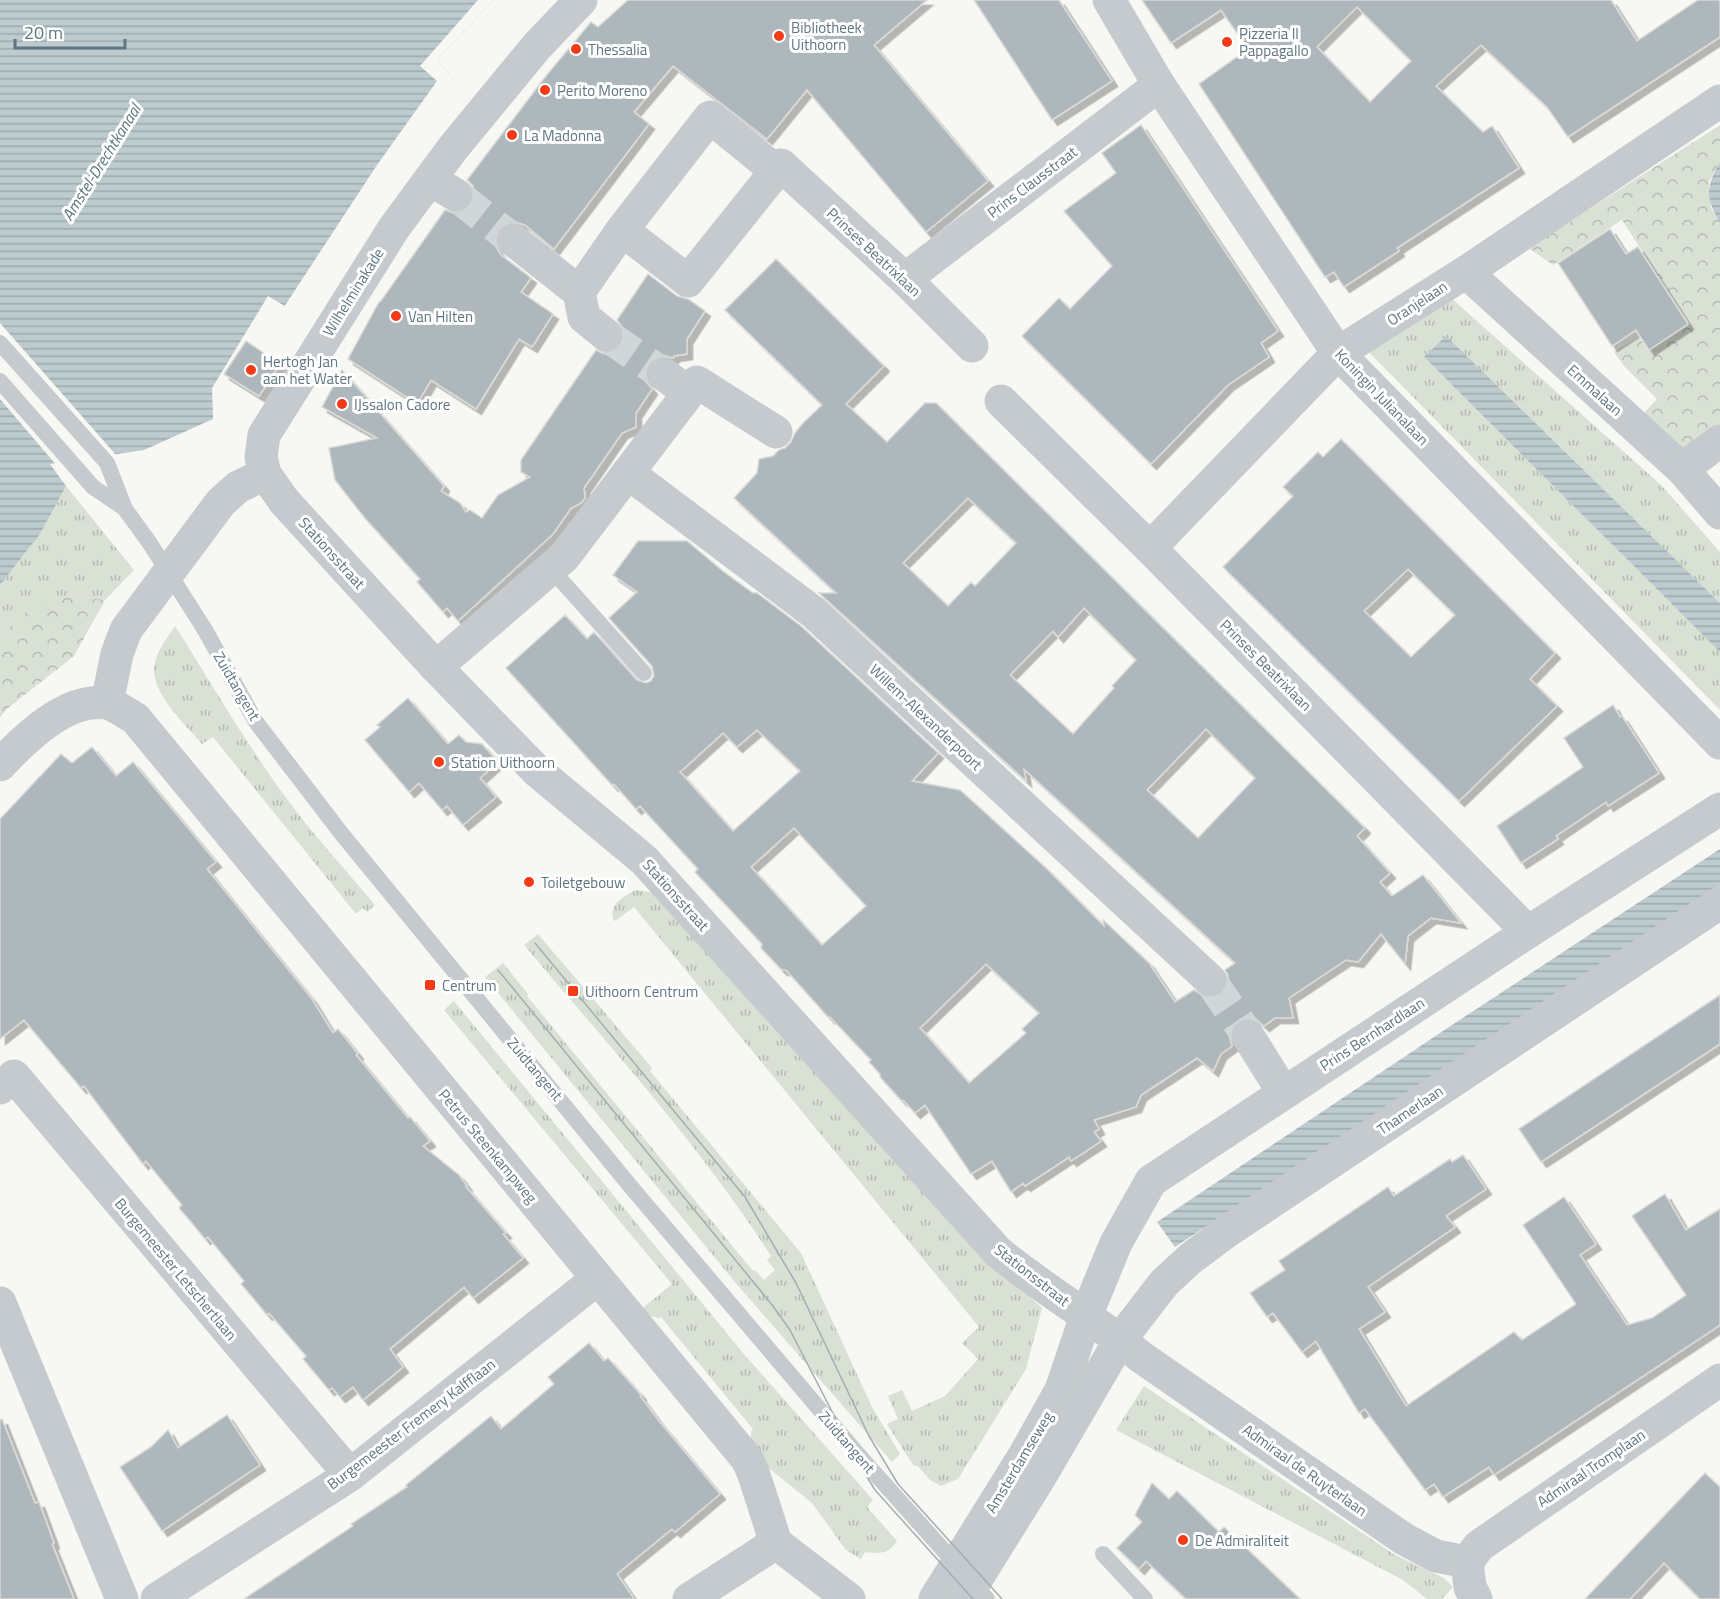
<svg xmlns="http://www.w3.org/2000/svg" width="1720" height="1599" font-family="'Titillium Web',sans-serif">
<defs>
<pattern id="grass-tufts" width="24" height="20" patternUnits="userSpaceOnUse" patternTransform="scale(1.5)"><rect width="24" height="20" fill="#d9e0d4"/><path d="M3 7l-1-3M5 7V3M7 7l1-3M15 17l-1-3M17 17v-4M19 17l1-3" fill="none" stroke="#b3bab1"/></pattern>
<pattern id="park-crowns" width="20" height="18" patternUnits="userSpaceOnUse" patternTransform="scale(1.5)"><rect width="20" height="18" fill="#d9e0d4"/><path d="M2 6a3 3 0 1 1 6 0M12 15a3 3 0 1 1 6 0" fill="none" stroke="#b3bab1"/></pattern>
<pattern id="water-rules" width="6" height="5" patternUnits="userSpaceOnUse" patternTransform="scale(1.5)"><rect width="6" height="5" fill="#bdcbce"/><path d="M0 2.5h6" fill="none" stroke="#9da9ad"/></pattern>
<filter id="shadow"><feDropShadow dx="5.5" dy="5.5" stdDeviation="0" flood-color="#0004"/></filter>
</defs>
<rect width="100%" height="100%" fill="#f7f7f4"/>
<!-- grass -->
<g fill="url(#grass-tufts)">
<polygon points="1450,297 1662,486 1720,552 1720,603 1446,337 1424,357 1720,652 1720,710 1368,351"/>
<polygon points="66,486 134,570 105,600 75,596 13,623 0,638 0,585 40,534"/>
<path d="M 175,626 C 212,684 246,744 287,799 C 314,836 346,870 375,905 L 367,912 L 363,908 L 356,914 L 213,737 L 202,744 C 184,723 148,691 155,662 C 158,649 168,637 175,626 Z"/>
<path d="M 636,890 L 656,893 L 1000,1269 L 1042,1308 L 1026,1369 L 958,1479 L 941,1486 L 930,1480 L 918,1466 L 913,1465 L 887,1424 L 898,1419 L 888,1396 L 902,1390 L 912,1411 L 945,1396 L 978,1359 L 962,1343 L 979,1327 L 634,907 L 615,921 L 613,919 C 609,904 624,896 636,890 Z"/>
<path d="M 538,934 L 652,1068 L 650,1071 L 801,1253 L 872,1407 L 900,1454 L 892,1462 L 739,1287 L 485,977 L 503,963 L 528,994 L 527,996 L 753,1271 L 755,1270 L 764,1280 L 775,1270 L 767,1260 L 771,1256 C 700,1145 609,1046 524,945 Z"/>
<path d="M 454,1001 L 743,1353 L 873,1500 L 867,1507 L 897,1541 C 889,1554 878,1554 865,1552 L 861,1559 L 846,1550 L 812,1503 L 760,1461 L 751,1450 L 751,1432 L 753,1429 L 661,1317 L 658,1319 L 656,1317 L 640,1315 L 638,1312 L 672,1284 L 444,1010 Z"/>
<polygon points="1144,1386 1395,1555 1444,1578 1453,1587 1442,1599 1427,1599 1403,1580 1116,1430"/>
</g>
<!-- park -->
<g fill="url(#park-crowns)">
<polygon points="1720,125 1720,162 1709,182 1711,207 1720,223 1720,424 1693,444 1680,450 1643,414 1657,399 1624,366 1614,352 1639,337 1648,350 1689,323 1622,220 1553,265 1529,248"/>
<polygon points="75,596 105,600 74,656 8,708 0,717 0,638 13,623 36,604"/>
</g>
<!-- water -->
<g fill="url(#water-rules)">
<polygon points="0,0 494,0 437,59 454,79 445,88 399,150 293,311 268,296 212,388 213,419 144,450 50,464 66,486 40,534 0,585"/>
<path d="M 1720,162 L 1720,223 C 1705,197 1706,187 1720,162 Z"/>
<polygon points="1446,336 1720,603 1720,652 1424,357"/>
<polygon points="1720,849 1720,886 1175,1247 1157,1222 1449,1027"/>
</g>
<!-- pier -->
<g fill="#f7f7f4">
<polygon points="478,0 494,0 437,59 454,79 401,152 296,313 284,307 377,165 437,81 420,66"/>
<polygon points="0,323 117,456 57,466 0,399"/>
</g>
<!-- building -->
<g fill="#adb7bc" stroke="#d9d9d6" stroke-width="1.5" fill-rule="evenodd" filter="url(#shadow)">
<polygon points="628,0 927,0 874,45 988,181 926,232 807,90 767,139 673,66 634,112 649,124 554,249 525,225 516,222 507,222 498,229 494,238 496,247 501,255 531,278 521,292 553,314 532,347 519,339 476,409 431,380 417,404 348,359 379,302 381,301 445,210 456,214 466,211 472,205 475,195 473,186 467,180 546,76 591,22 598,27"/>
<polygon points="974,0 1059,0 1112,81 1052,120"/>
<path d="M 1142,0 L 1611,0 L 1637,41 L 1698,0 L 1720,0 L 1720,37 L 1568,137 L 1547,107 L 1481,45 L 1436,86 L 1483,132 L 1492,126 L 1519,168 L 1397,248 L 1399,251 L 1344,287 L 1334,272 L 1325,277 L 1199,84 L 1248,49 L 1221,10 L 1171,43 ZM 1357,7 L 1411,61 L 1370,102 L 1317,47 Z"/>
<polygon points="1141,125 1278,331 1261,343 1269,357 1228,385 1151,464 1022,336 1059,298 1070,309 1112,266 1064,211 1116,173 1102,153"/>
<polygon points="1610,229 1626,254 1638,247 1688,324 1649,350 1636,330 1612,346 1558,263"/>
<path d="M 776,259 L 884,366 L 846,404 L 887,442 L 925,403 L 936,403 L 1365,828 L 1357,836 L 1390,873 L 1380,882 L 1392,896 L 1423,875 L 1461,923 L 1431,918 L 1408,936 L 1405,964 L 1381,934 L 1358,962 L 1346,960 L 1289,998 L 1293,1018 L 1275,1018 L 1264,1026 L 1256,1019 L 1248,1017 L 1239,1020 L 1231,1028 L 1229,1037 L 1232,1046 L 1221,1054 L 1213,1071 L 1197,1058 L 1141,1095 L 1136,1107 L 1094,1120 L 1099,1129 L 1094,1132 L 1101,1141 L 1071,1161 L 1069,1157 L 1025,1186 L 1023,1183 L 1011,1192 L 992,1161 L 971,1174 L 925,1105 L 915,1113 L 904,1101 L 901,1100 L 880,1077 L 880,1074 L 869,1062 L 871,1060 L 830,1017 L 829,1018 L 786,970 L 782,970 L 775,963 L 761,948 L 762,944 L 695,872 L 698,869 L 640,806 L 636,809 L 614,784 L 613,786 L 506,668 L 565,615 L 587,639 L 594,632 L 637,680 L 646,683 L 651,681 L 654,676 L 652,666 L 609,618 L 637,592 L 613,575 L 638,541 L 687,541 L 724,572 L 753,593 L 757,593 L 801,626 L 938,753 L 912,781 L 960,790 L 1046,868 L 1104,926 L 1103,920 L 1149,963 L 1175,1002 L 1194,990 L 1206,998 L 1216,998 L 1224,992 L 1228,984 L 1228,975 L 1225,970 L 1235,963 L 1024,769 L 1026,781 L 819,593 L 836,593 L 734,498 L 757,473 L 759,459 L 773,456 L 779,450 L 785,448 L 791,442 L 795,433 L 803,423 L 822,405 L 725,310 ZM 968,498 L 1016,543 L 975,586 L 971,582 L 948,606 L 903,563 ZM 1084,608 L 1136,660 L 1112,686 L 1114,688 L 1073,734 L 1010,675 L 1053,631 L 1058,637 ZM 1206,729 L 1255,778 L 1198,838 L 1147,790 ZM 757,730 L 800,771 L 733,831 L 680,772 L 723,733 L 737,747 ZM 794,828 L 866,906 L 822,945 L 751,867 ZM 986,964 L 1039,1013 L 1022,1029 L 1026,1033 L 969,1083 L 920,1028 Z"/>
<polygon points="648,274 677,296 688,299 705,311 687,339 687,354 674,356 673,358 664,355 656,357 648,363 644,373 646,382 652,389 636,413 636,427 622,433 584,488 585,498 581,503 571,508 553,534 458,621 447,608 443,612 417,582 420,579 364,517 335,480 329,448 377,438 322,407 342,370 444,486 441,491 460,503 466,512 470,510 482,518 498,495 530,477 521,472 521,460 596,350 604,354 612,353 621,346 625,337 624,329 617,320"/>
<polygon points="246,341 280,364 259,396 224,374"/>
<path d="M 1341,439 L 1555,653 L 1530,679 L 1557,706 L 1459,801 L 1223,567 L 1293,496 L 1283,487 L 1318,452 L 1323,457 ZM 1408,569 L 1455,615 L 1411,657 L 1364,611 Z"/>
<polygon points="408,698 448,744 459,735 466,742 482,744 498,762 480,778 496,797 463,825 447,806 442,810 419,783 409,792 365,740 380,727 377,725"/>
<polygon points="1613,705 1620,717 1622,716 1659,773 1608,806 1606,802 1556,836 1558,839 1521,863 1497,826 1583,767 1564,738"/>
<polygon points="92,747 116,776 133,762 216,862 207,869 312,999 333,1033 338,1029 358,1054 356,1055 408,1118 410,1117 430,1141 423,1146 459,1175 467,1186 466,1187 506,1233 503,1234 523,1258 473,1298 464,1287 390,1349 403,1367 363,1400 353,1387 340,1397 332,1388 329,1390 303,1359 306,1356 269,1313 267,1315 254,1299 241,1284 244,1281 208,1237 205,1239 192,1223 179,1208 182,1205 146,1161 143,1164 84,1086 81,1088 24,1020 0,1039 0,819 61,754 72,763"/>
<polygon points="1720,995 1720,1044 1541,1162 1519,1129"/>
<polygon points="1463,1155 1486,1189 1446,1216 1455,1227 1368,1287 1385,1312 1359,1329 1406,1406 1514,1332 1522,1340 1576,1304 1523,1225 1564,1197 1596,1244 1580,1255 1627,1325 1652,1318 1686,1295 1632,1216 1665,1194 1686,1230 1720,1209 1720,1325 1494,1475 1489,1467 1443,1497 1434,1484 1425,1490 1365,1409 1359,1413 1316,1341 1302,1352 1273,1313 1267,1317 1250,1293 1285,1270 1279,1261 1388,1187 1394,1196 1450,1159 1452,1162"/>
<polygon points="589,1343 604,1361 608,1358 641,1395 640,1396 659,1421 720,1494 675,1532 672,1529 617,1574 634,1599 244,1599 353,1526 351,1524 407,1487 406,1485 491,1416 501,1429 554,1384 548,1377"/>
<polygon points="227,1415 260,1465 162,1531 120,1467 151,1447 168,1430 178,1448"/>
<polygon points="2,1419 35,1503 39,1502 54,1543 52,1544 74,1599 0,1599 0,1420"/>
<polygon points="1705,1473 1720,1487 1720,1599 1700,1599 1664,1563 1630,1599 1585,1599"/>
<polygon points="1152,1483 1169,1499 1177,1491 1219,1532 1224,1527 1300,1599 1186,1599 1146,1561 1139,1569 1117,1548 1142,1522 1135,1515"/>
</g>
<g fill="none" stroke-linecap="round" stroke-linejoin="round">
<!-- minor-tunnel -->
<g stroke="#d1d6d8" stroke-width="33" stroke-dasharray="33 16" stroke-linecap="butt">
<polyline points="456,195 513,240"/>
<polyline points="606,335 663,374"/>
<polyline points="1210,980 1248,1036"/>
</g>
<!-- service -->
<g stroke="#c4cacd" stroke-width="16">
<polyline points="0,343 107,463 125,509 149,542 205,630 256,722 341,833 631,1187 855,1451 987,1599"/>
<polyline points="0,381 93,487 124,508"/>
<polyline points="551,569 644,673"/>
<polyline points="1103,1554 1145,1599"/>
</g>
<!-- minor -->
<g stroke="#c4cacd" stroke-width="33">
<path d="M 581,0 L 537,46 L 453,148 L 394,228 L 264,435 L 261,457 L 265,474 L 284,501 L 436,667 L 537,771 L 644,860 L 998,1252 C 1044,1290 1095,1319 1141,1357 L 1404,1539 L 1436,1556 L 1467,1562"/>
<polyline points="1109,0 1159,85 1338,353 1720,743"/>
<polyline points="431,180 456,195"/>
<polyline points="622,230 688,281 776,171"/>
<polyline points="513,240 579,292 584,317 606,335"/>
<polyline points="1466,272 1682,469 1720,513"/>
<polyline points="905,279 1159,85"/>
<polyline points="579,292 622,230 710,117 776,171 781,165 905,279 972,346"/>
<polyline points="663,374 688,392"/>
<polyline points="1001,401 1150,548 1528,932"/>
<polyline points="1682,469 1720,441"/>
<polyline points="628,473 813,612 1210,980"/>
<polyline points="1150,548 1338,353 1466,272 1720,101"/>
<polyline points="436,667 564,557 697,382 776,432"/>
<polyline points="107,703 117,654 126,630 221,502 238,487 265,474"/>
<polyline points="1248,1036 1283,1092"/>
<polyline points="0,1088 14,1076 350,1475"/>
<polyline points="0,1303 122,1599"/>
<polyline points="1467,1562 1479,1546 1720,1380"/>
<polyline points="1467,1562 1470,1587 1476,1599"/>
<polyline points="157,1599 350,1475 597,1279"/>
<polyline points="689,1599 776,1543"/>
</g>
<!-- tertiary -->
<g stroke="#c4cacd" stroke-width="33">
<path d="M 0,765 C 24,739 67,697 106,703 C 115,704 126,714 135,718 L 747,1459 L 753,1472 L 776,1543 L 849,1599"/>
<polyline points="935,1599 1024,1456 1061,1390 1086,1316 1116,1243 1151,1181 1528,932 1720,809"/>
<polyline points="964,1599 1040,1477 1120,1340 1164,1283 1190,1259 1226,1232 1720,903"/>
</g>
<!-- tram -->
<g stroke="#a4adb2" stroke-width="1.5">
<polyline points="535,943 745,1197 796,1283 869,1436 898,1484 1002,1599"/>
<polyline points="498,970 773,1306 790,1330 858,1462 875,1490 973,1599"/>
</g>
</g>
<!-- markers -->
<g fill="#f43a17" stroke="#fff" stroke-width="2">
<circle cx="779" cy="36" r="6"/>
<circle cx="1227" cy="42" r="6"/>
<circle cx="576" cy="49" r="6"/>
<circle cx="545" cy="90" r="6"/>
<circle cx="512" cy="135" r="6"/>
<circle cx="396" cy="316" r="6"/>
<circle cx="251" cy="370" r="6"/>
<circle cx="342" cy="404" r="6"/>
<circle cx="439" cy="762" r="6"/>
<circle cx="529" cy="882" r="6"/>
<rect x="424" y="979" width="12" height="12" rx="3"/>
<rect x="567" y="985" width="12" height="12" rx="3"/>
<circle cx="1183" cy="1540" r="6"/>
</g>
<g text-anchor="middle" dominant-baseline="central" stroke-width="6" stroke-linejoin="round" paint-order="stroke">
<!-- poi labels -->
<g font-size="15" fill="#5f7582" stroke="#fff" text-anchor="start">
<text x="791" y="27">Bibliotheek<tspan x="791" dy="17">Uithoorn</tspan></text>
<text x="1239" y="33">Pizzeria Il<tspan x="1239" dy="17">Pappagallo</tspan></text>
<text x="588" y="49">Thessalia</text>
<text x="557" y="90">Perito Moreno</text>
<text x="524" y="135">La Madonna</text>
<text x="408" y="316">Van Hilten</text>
<text x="263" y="361">Hertogh Jan<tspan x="263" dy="17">aan het Water</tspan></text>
<text x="354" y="404">IJssalon Cadore</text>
<text x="451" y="762">Station Uithoorn</text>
<text x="541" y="882">Toiletgebouw</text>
<text x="442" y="985">Centrum</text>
<text x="585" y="991">Uithoorn Centrum</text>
<text x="1195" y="1540">De Admiraliteit</text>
</g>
<!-- street labels -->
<g font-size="15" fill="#5f7582" stroke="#fff">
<text transform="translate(1032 182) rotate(-37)">Prins Clausstraat</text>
<text transform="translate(874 252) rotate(43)">Prinses Beatrixlaan</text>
<text transform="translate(353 292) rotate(-58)">Wilhelminakade</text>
<text transform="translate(1417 303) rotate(-33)">Oranjelaan</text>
<text transform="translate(1595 390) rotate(42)">Emmalaan</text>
<text transform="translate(1382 397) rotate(46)">Koningin Julianalaan</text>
<text transform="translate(332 553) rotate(48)">Stationsstraat</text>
<text transform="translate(1266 665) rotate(45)">Prinses Beatrixlaan</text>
<text transform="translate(237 686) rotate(60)">Zuidtangent</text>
<text transform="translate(926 717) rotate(43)">Willem-Alexanderpoort</text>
<text transform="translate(676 895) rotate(48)">Stationsstraat</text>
<text transform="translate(1372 1034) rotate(-33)">Prins Bernhardlaan</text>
<text transform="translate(535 1069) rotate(50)">Zuidtangent</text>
<text transform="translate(1410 1110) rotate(-34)">Thamerlaan</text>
<text transform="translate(488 1146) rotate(50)">Petrus Steenkampweg</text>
<text transform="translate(176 1269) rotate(50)">Burgemeester Letschertlaan</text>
<text transform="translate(1032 1275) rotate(38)">Stationsstraat</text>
<text transform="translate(411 1424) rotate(-37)">Burgemeester Fremery Kalfflaan</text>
<text transform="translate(847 1442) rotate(49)">Zuidtangent</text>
<text transform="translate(1019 1462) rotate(-59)">Amsterdamseweg</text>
<text transform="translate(1591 1468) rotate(-34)">Admiraal Tromplaan</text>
<text transform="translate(1305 1470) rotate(35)">Admiraal de Ruyterlaan</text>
</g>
<!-- water labels -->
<g font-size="16" font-style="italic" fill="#5a767d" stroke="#fff">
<text transform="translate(101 162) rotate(-58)">Amstel-Drechtkanaal</text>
</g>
</g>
<!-- scale -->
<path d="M15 39v9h110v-9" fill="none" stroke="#5f7582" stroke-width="3"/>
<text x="24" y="39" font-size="18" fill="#5f7582" stroke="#ffffff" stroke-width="4.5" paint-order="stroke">20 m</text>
</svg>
